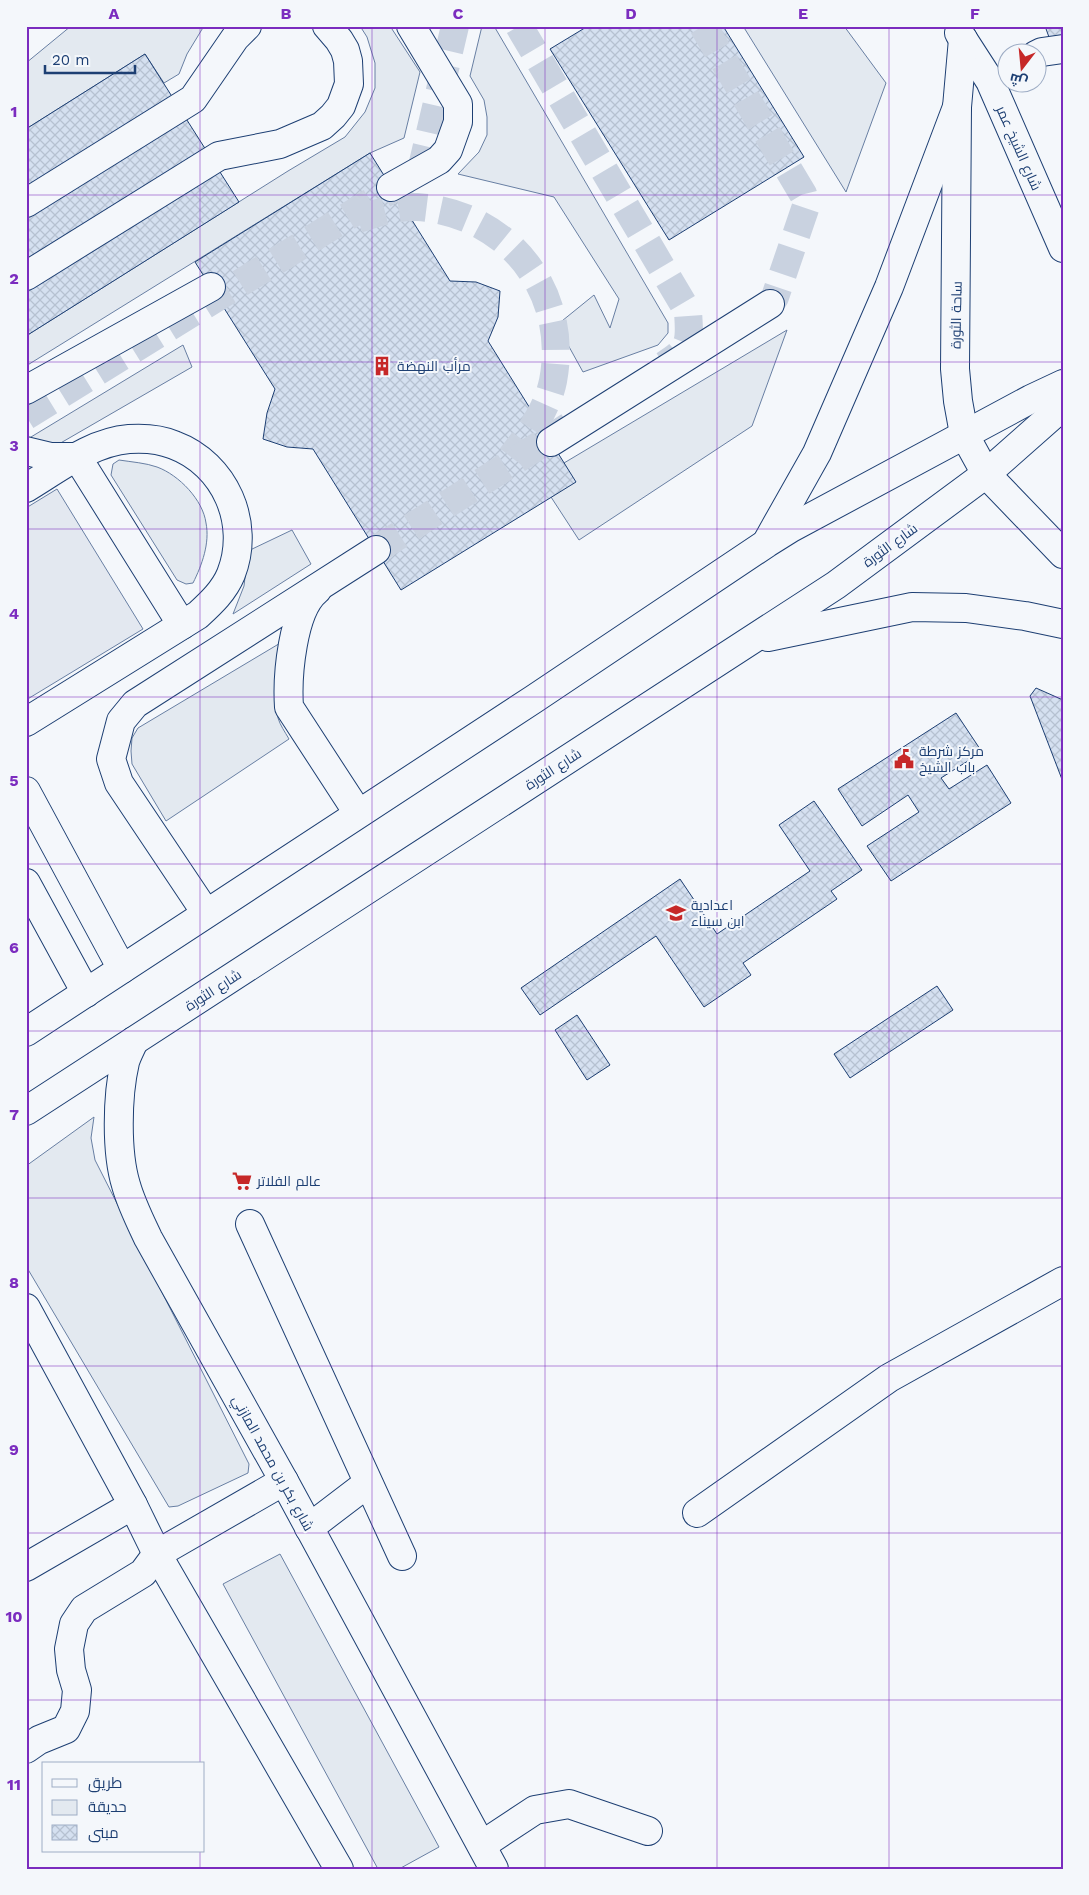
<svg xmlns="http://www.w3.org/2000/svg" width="1089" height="1895" font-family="'Work Sans',Cairo,sans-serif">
<defs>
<pattern id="building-cross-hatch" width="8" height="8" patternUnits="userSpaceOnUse" patternTransform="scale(1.25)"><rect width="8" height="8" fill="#d5e0f0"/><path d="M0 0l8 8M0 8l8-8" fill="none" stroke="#b6c1d1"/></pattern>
</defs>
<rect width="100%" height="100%" fill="#f4f7fb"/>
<!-- green -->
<g fill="#e3e9f0" stroke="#687fa3">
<polygon points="71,26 204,26 187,54 179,74 164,83 145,54 26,129 26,63"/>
<polygon points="360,26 390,26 420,72 404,138 370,153 26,366 26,336 288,171 345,137 365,112 375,88 375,63 367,37"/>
<polygon points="482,26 494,26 668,323 668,333 658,345 583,372 557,325 594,295 610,328 619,299 554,197 458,174 479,152 487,135 487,117 484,100 470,76"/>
<polygon points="743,26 844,26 886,83 846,192"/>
<polygon points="787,330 752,426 579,540 551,497 564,463"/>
<polygon points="183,345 192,367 26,463 26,440"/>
<path d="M 119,460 C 132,462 146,463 157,467 C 179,475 203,500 206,523 C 210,543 202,565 193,583 L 186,584 L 177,580 L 111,475 L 113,464 Z"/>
<polygon points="292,530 311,564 233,614 244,586 248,551"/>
<path d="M 282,642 C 277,667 271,693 278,718 C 280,725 285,732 289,739 L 166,821 L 132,764 L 131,751 L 132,738 L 138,728 Z"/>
<polygon points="94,1117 91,1138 95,1160 249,1464 248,1473 178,1506 169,1507 26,1266 26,1166"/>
<polygon points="280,1554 439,1847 399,1869 378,1869 223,1584"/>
</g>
<!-- parking -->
<polygon fill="#e3e8f0" stroke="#687fa3" points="57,489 143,629 26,700 26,508"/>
<!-- building -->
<g fill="url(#building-cross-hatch)" stroke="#1d3f73">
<polygon points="588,26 723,26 804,157 669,240 550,49"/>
<polygon points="1045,26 1063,26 1063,37 1050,40"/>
<polygon points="145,54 239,202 26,336 26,129"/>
<polygon points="370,153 450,281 476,282 500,291 498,317 488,341 576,482 401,590 313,449 287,447 263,439 267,413 275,389 195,262"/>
<polygon points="1036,688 1063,700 1063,782 1030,696"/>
<polygon points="956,713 982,752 941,778 949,789 987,765 1011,803 891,881 867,846 919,812 908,795 862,826 838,789"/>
<polygon points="814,801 862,870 831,891 837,899 743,963 751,975 704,1007 656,936 540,1015 521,988 680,879 717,934 810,871 779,825"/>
<polygon points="937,986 953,1010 850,1078 834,1054"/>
<polygon points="577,1015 610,1065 587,1080 555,1030"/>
</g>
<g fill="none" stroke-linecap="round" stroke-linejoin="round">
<!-- minor-tunnel -->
<g stroke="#c9d2e0" stroke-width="28" stroke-dasharray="28 14" stroke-linecap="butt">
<path d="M 519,26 L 688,312 C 690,342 691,348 664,365"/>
<polyline points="703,26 803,194 806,206 775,297 770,304"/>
<path d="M 358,219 C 377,213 397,206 417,207 C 508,213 570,292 553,381 C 547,410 528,435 511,457"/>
<polyline points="26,416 421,171 455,26"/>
<polyline points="376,550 569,426"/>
</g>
<defs>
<g id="minor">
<polyline points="959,33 990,81 1063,248"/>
<polyline points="963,39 957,107 955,369 958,401 964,434 986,474 1063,554"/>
<polyline points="1036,55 1042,52 1063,49"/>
<polyline points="391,187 439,160 448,150 458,122 458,104 411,26"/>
<polyline points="26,203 193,99 235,38 247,26"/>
<polyline points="26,276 219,156 280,144 322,126 333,116 341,106 349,84 348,61 345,50 339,40 327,26"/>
<polyline points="26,390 211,287"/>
<polyline points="551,442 770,304"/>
<polyline points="26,451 51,457 77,457 182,625"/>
<path d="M 26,488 C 58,469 91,442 129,439 C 144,438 160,439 174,445 C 225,464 251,523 231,574 C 224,591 211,603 198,615 L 26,722"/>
<path d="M 317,590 C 292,610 287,677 289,707 L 358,813"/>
<polyline points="26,791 122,969"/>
<polyline points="26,883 86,993"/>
<polyline points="206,913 119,783 111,759 121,721 135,704 376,550"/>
<path d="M 134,1041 C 131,1048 127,1055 125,1062 C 117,1096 116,1152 126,1185 C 131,1203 140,1221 148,1238 L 284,1481 L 494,1869"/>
<polyline points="250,1224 402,1556"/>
<polyline points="26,1308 133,1505 157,1554 339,1869"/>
<polyline points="697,1513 889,1378 1063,1281"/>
<polyline points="309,1528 368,1483"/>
<polyline points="26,1567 133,1505"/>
<polyline points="26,1749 39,1740 66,1729 75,1711 77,1690 71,1670 69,1649 74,1624 84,1609 143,1573 157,1554 284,1481"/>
<polyline points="482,1845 535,1810 569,1804 648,1831"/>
</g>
<g id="major">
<polyline points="768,540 817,453 889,287 957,107"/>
<polyline points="768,637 912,607 966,608 1025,616 1063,624"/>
<polyline points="26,1032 534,699 767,543 791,528 1031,399 1063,384"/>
<polyline points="26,1111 836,585 986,474 1063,406"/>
</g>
</defs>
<!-- minor casing -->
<use href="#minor" stroke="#1d3f73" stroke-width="30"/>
<!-- major casing -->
<use href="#major" stroke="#1d3f73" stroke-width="30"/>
<!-- minor -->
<use href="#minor" stroke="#f4f7fb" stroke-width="28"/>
<!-- major -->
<use href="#major" stroke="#f4f7fb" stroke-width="28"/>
</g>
<!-- grid -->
<path fill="none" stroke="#7b2cbf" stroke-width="1" stroke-opacity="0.55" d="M 200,26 L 200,1764M 372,26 L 372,1869M 545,26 L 545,1869M 717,26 L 717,1869M 889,26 L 889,1869M 26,195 L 1063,195M 26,362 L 1063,362M 26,529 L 1063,529M 26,697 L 1063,697M 26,864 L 1063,864M 26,1031 L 1063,1031M 26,1198 L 1063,1198M 26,1366 L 1063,1366M 26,1533 L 1063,1533M 26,1700 L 1063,1700M 200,1851 L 200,1869"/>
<!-- icons -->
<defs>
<symbol id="building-bare" viewBox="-9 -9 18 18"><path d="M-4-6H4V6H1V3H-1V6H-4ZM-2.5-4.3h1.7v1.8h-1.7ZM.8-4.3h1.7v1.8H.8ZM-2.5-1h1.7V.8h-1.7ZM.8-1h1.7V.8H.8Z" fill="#c62828" stroke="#f4f7fb" stroke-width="2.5" paint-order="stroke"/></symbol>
<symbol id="civic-bare" viewBox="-9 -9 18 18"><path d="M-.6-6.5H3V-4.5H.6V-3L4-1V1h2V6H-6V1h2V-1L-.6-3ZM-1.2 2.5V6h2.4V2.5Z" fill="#c62828" stroke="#f4f7fb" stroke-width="2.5" paint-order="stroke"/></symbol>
<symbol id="school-bare" viewBox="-9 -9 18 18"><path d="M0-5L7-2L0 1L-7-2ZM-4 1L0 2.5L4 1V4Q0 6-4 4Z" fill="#c62828" stroke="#f4f7fb" stroke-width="2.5" paint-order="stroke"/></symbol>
<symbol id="supermarket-bare" viewBox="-9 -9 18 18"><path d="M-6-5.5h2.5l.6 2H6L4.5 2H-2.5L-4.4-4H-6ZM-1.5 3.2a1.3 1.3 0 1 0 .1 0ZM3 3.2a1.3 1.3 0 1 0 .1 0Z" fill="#c62828" stroke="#f4f7fb" stroke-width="2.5" paint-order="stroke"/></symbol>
</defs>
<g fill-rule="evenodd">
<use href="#building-bare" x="368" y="352" width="28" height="28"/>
<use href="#civic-bare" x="890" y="745" width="28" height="28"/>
<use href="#school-bare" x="662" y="899" width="28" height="28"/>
<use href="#supermarket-bare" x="228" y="1167" width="28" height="28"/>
</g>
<g text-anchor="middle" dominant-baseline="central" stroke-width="4" stroke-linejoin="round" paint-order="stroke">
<!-- street labels -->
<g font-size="14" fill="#1d3f73" stroke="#f4f7fb">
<text transform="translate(1019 148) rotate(66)">شارع الشيخ عمر</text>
<text transform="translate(956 315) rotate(-89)">ساحة الثورة</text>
<text transform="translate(890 545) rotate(-36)">شارع الثورة</text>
<text transform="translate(553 769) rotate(-33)">شارع الثورة</text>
<text transform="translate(213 990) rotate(-33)">شارع الثورة</text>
<text transform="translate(273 1463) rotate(61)">شارع بكر بن محمد المازني</text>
</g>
<!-- poi labels -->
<g font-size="14" fill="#1d3f73" stroke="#f4f7fb" text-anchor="start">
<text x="397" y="366">مرأب النهضة</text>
<text x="919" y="751">مركز شرطة<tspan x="919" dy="16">باب الشيخ</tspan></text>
<text x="691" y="905">اعدادية<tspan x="691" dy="16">ابن سيناء</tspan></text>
<text x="257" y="1181">عالم الفلاتر</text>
</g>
</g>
<!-- border -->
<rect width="1089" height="1895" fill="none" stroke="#f4f7fb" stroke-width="55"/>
<!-- legend -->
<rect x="42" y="1762" width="162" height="90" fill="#f4f7fb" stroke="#9eadc5"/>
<rect x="52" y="1779" width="25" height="8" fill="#f4f7fb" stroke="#9eadc5"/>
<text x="88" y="1788" font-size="15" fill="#1d3f73">طريق</text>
<rect x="52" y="1800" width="25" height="15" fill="#e3e9f0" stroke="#9eadc5"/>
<text x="88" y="1812" font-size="15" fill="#1d3f73">حديقة</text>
<rect x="52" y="1825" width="25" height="15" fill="url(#building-cross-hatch)" stroke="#9eadc5"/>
<text x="88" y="1838" font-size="15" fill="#1d3f73">مبنى</text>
<!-- north arrow -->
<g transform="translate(1022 68) rotate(196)"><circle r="24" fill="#f4f7fb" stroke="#9eadc5"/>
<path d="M0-4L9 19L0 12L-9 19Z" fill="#c62828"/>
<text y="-8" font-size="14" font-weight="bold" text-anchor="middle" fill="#1d3f73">ش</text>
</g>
<!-- scale -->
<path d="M45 65v8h90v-8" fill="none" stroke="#1d3f73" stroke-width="2.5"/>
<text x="52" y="65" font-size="15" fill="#1d3f73" stroke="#f4f7fb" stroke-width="4" paint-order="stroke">20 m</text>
<rect x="28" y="28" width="1034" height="1840" fill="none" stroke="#7b2cbf" stroke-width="2"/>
<g font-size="16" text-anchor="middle" font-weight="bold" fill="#7b2cbf">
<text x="114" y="19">A</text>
<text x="286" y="19">B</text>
<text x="458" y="19">C</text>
<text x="631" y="19">D</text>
<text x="803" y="19">E</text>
<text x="975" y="19">F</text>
<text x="14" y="117">1</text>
<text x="14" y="284">2</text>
<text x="14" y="451">3</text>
<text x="14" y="619">4</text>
<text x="14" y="786">5</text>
<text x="14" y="953">6</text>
<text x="14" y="1120">7</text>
<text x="14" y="1288">8</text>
<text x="14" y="1455">9</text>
<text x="14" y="1622">10</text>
<text x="14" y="1790">11</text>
</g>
</svg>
